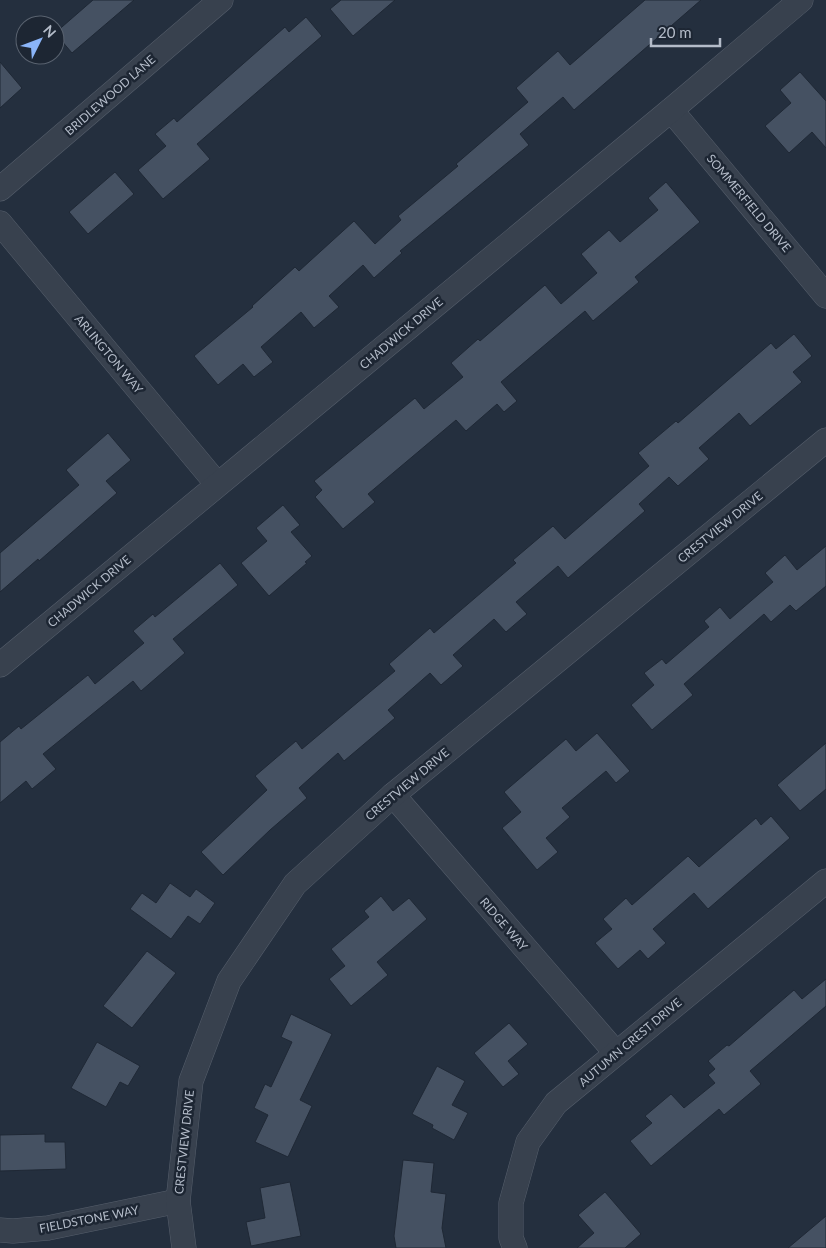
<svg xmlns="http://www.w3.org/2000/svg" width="826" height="1248" font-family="Lato,sans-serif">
<rect width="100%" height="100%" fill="#242f3e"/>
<!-- building -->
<g fill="#455162" stroke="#1f2835">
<polygon points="93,0 134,0 72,53 55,33"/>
<polygon points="341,0 395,0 353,36 330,9"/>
<polygon points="645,0 701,0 574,110 563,97 520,134 529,145 400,251 402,253 374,278 363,265 329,296 339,307 314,328 301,312 261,347 273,362 254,377 243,364 218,385 194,356 253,307 252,306 295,267 299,271 354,221 375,244 401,220 398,216 458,166 456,164 528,102 516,88 558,51 570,65"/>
<polygon points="306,17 322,36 197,144 210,159 163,199 138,170 166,146 155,134 174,118 177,122 285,27 289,32"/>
<polygon points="0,62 22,88 0,108"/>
<polygon points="800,72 826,101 826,148 812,132 789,153 765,126 791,103 780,90"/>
<polygon points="115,172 134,194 88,234 69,212"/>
<polygon points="666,182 700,222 635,277 639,282 593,321 585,311 501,382 517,401 504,412 497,404 466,431 456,420 368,494 375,502 343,529 315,497 322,490 314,481 415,398 424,409 463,377 451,363 478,339 480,341 545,285 561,304 597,273 581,254 609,230 620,242 658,210 648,198"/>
<polygon points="794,334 812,356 793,372 802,382 750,426 739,413 699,448 709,459 678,486 669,477 639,504 645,511 568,578 558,566 516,602 527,614 506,632 494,619 453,655 463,666 441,685 430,673 388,710 395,718 344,761 338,753 299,788 307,798 270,830 223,875 201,852 267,790 255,776 296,741 302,749 395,671 389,664 430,628 434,633 516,563 513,560 553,526 565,539 649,466 638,453 676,421 678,423 771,343 776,349"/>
<polygon points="108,433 131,460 106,481 117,493 39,561 38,559 0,592 0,553 79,485 66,470"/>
<polygon points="283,505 300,525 291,532 312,556 305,562 307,563 269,596 241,563 267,541 256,528"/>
<polygon points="826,546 826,586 796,611 790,605 771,622 764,614 684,684 693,695 652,730 631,705 654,685 644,673 662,659 666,664 709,627 704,621 720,607 730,619 773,582 765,573 785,555 797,570"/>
<polygon points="220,563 238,585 173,639 185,653 141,691 133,681 43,754 56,769 32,789 26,781 0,803 0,742 19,726 21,729 88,675 95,684 144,643 133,631 153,614 155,617"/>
<polygon points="597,733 630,771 616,783 606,771 562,808 570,817 546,838 558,852 537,870 502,828 521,812 504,792 566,739 576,751"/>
<polygon points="826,743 826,789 800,811 777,785"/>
<polygon points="771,816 790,838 708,909 694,893 653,929 666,943 648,959 640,950 618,969 595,943 612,929 603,919 626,898 632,905 688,856 699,867 756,818 761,825"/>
<polygon points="170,883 190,897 196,889 215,903 200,924 188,916 171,939 130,909 142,893 156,903"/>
<polygon points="381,896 393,911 409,898 427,919 377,962 388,975 351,1006 329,979 345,966 331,949 369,917 364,911"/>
<polygon points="147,951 176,973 132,1028 103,1006"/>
<polygon points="826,979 826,1006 750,1071 761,1084 724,1115 719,1109 651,1166 630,1141 652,1123 645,1116 671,1094 684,1108 715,1083 708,1075 715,1069 708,1061 727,1045 729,1046 794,990 802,999"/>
<polygon points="291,1014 332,1034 300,1100 312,1106 288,1157 255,1142 268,1115 254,1108 265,1084 271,1087 292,1042 281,1037"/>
<polygon points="509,1023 528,1044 508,1061 519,1074 503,1087 474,1053"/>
<polygon points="97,1042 140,1066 128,1086 120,1082 106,1107 71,1088"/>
<polygon points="437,1066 465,1081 452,1105 468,1113 454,1140 432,1128 433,1125 412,1114"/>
<polygon points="45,1134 45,1142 65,1142 66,1169 0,1171 0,1135"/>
<polygon points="403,1160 434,1163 431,1192 446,1194 442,1228 446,1248 396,1248 394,1236"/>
<polygon points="290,1182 301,1236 251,1246 246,1222 265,1218 260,1188"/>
<polygon points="605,1192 641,1234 625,1248 577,1248 594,1233 578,1215"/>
<polygon points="826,1216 826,1248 788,1248"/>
</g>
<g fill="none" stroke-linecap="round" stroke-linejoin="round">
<defs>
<g id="minor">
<polyline points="671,110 826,296"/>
<polyline points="0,189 221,0"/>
<polyline points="0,223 217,484"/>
<polyline points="0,665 671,110 801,0"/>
<polyline points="393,795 616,1053"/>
<polyline points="0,1230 13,1231 48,1228 178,1201"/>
<polyline points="184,1248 178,1201 191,1081 229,981 295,884 393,795 826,440"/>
<polyline points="515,1248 511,1238 511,1203 528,1142 556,1103 826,881"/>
</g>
</defs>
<!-- minor casing -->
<use href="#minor" stroke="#565f6c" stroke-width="25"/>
<!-- minor -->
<use href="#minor" stroke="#38414e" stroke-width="24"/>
</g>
<g text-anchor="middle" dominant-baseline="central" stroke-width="5" stroke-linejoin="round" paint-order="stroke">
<!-- street labels -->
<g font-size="12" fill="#b4bcc9" stroke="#1d2633">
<text transform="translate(110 95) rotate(-41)">BRIDLEWOOD LANE</text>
<text transform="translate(749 203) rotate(50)">SOMMERFIELD DRIVE</text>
<text transform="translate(401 333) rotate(-40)">CHADWICK DRIVE</text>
<text transform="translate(109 354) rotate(50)">ARLINGTON WAY</text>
<text transform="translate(720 527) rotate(-39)">CRESTVIEW DRIVE</text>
<text transform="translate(89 591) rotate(-40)">CHADWICK DRIVE</text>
<text transform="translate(407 784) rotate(-40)">CRESTVIEW DRIVE</text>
<text transform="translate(504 924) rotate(49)">RIDGE WAY</text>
<text transform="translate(630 1042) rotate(-40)">AUTUMN CREST DRIVE</text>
<text transform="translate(184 1142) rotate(-84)">CRESTVIEW DRIVE</text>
<text transform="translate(89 1219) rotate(-11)">FIELDSTONE WAY</text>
</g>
</g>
<!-- north arrow -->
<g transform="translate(40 40) rotate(48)"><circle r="24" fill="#1d2633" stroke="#59626f"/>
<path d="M0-4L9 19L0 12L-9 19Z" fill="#8ab4f8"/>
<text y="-8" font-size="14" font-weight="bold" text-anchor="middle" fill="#b4bcc9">N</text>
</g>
<!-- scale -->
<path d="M651 38v8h69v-8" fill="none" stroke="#b4bcc9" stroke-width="2.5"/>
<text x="658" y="38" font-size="15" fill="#b4bcc9" stroke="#1d2633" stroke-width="4" paint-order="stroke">20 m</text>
</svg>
